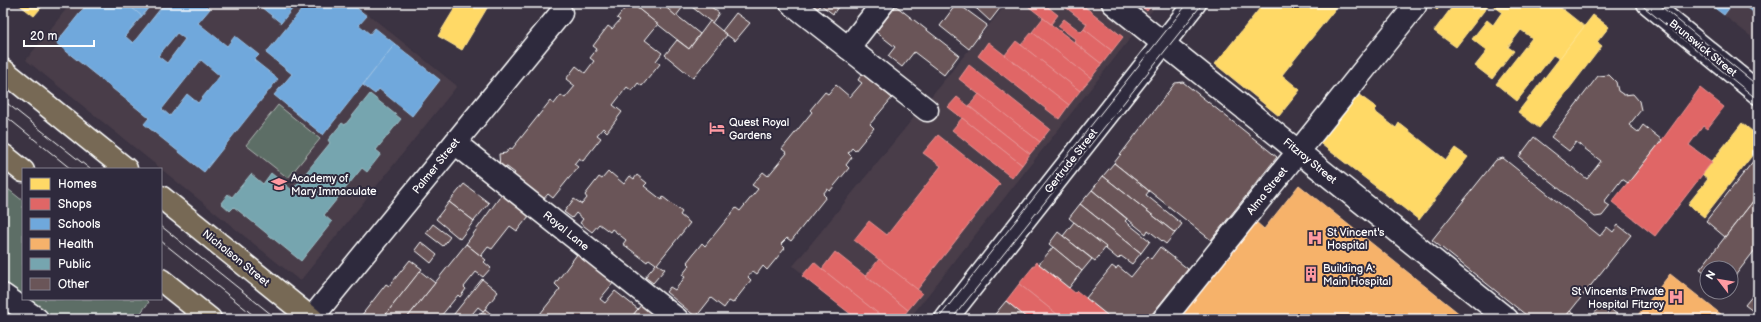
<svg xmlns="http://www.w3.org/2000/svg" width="1761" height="322" font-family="'Balsamiq Sans',sans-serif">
<rect width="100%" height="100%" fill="#3b3342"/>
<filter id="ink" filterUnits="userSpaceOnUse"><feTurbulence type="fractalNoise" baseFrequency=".025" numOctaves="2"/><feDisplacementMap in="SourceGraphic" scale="8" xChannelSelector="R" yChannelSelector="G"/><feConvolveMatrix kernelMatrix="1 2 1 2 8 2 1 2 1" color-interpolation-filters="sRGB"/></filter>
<g filter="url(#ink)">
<!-- built -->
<g fill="#493d49">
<polygon points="71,3 354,3 457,86 300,281 26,60"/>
<polygon points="1007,3 1158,3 909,319 860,319 793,266"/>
<polygon points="1708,3 1758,3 1758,42"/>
</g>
<!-- green -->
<g fill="#5d6e66" stroke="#aeb6b2">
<polygon points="278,105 320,139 288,178 246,145"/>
<polygon points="3,185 23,201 23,299 146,299 149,302 136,319 3,319"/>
</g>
<!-- homes -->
<g fill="#ffd966" stroke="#ffe494">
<polygon points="17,3 45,3 34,16"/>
<polygon points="458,3 490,3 462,50 438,36"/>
<polygon points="1264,3 1340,3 1282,75 1300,90 1279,116 1215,64"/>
<polygon points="1429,3 1443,3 1437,10"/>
<polygon points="1455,3 1555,3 1585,27 1560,59 1553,55 1517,101 1496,84 1532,38 1521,30 1508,47 1514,51 1492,79 1475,66 1487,51 1472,39 1487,20 1493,25 1502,12 1490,3 1456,47 1434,31"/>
<polygon points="1593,15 1609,27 1597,42 1602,46 1539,128 1518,112"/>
<polygon points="1355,92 1377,108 1374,111 1396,128 1399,123 1446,160 1455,148 1468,157 1419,220 1317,141"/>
<polygon points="1742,123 1758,136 1758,148 1704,217 1688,204 1708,179 1702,174"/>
</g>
<!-- shops -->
<g fill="#e06666" stroke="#e99494">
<polygon points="1024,3 1043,3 1058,15 1051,24"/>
<polygon points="1066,3 1080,3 1123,37 1112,51 1084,29 1087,24 1064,6"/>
<polygon points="1137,3 1153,3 1147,11"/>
<polygon points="1043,18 1102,64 1091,78 1032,32"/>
<polygon points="1064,19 1081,32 1084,29 1112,51 1102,64 1074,42 1075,39 1058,26"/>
<polygon points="1032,32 1091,78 1080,91 1021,45"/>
<polygon points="1016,41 1080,91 1069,105 1005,55"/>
<polygon points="988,42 1069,105 1059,119 978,56"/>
<polygon points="969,65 1050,129 1040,142 959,79"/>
<polygon points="1700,88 1724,107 1707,129 1703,126 1689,145 1712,162 1655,236 1612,202 1662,140"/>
<polygon points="979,94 1040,142 1030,154 969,106"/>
<polygon points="957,97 1030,154 1022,165 948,107"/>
<polygon points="962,118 1022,165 1012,178 952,130"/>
<polygon points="938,135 1000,184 917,290 854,240 869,221 887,235 941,166 923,153"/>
<polygon points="835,252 908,310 901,319 885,319 822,269"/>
<polygon points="879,259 922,293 908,310 866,276"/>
<polygon points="814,262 822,269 885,319 857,319 802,276"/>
<polygon points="1037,262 1075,293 1077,291 1112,319 1063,319 1019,284"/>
<polygon points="1019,284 1063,319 1028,319 1006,301"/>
</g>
<!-- schools -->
<g fill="#6fa8dc" stroke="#9ac2e6" fill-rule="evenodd">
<path d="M 88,3 L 126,3 L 142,16 L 125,36 L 133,43 L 165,3 L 202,3 L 210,9 L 198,23 L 227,46 L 235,36 L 259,55 L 254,60 L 278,79 L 204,172 L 144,124 L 149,118 L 56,43 ZM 177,33 L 185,39 L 167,63 L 158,56 ZM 201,60 L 220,76 L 198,103 L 187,94 L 170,116 L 162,109 Z"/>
<polygon points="126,3 152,3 142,16"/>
<polygon points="256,3 297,3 281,23"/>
<polygon points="307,3 347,3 352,7 353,5 367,16 359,25 370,34 375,28 395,44 323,135 274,95 292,74 266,53"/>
<polygon points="1708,3 1733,3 1724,15"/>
<polygon points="1742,3 1758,3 1758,16"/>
<polygon points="395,44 440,80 412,116 379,89 375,94 363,85"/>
</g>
<!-- health -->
<g fill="#f6b26b" stroke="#f9c997">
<polygon points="1299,185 1466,319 1176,319 1255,221 1264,229"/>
<polygon points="1670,274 1727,319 1635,319"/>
</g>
<!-- public -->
<polygon fill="#76a5af" stroke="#9fc0c7" points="370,94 401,119 376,150 381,154 367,172 362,168 324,215 332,222 301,261 234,207 230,211 221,203 228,194 232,197 251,174 263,184 271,173 292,190 330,143 328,140 342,123 345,125"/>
<!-- building -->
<g fill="#6a5558" stroke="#fff">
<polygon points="629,3 631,3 658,24 645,40 662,53 656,61 660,64 642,86 638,83 632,91 627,87 613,105 622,112 607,132 603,128 597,135 601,138 583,161 579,158 574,164 578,167 553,198 548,194 541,202 511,178 515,173 507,167 500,168 499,154 506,153 510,148 512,149 550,101 554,104 561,95 565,98 575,86 566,79 576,66 585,73 594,61 590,58 597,49 593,46 608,26 612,29 620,20 617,18"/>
<polygon points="631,3 661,3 700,34 689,49"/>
<polygon points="661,3 686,3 676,16"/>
<polygon points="687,3 706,3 719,13 712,23"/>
<polygon points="807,3 841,3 833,14 821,5 816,10"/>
<polygon points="857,3 866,3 862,7"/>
<polygon points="957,3 987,25 969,49 940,26"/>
<polygon points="968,3 982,3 977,9"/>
<polygon points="982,3 1004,3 990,21 977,9"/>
<polygon points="896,6 959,55 944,75 914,52 902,67 888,56 895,47 876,32"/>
<polygon points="736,13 750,23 735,41 722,31"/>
<polygon points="710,21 727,35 693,78 665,55 677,40 689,49"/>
<polygon points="862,74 892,98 870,124 874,128 855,151 852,148 848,153 852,157 846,165 849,168 830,191 827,189 823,194 826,197 791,241 787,238 781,244 785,248 767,270 763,266 757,274 753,271 748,277 751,280 733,303 729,301 724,308 711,298 696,317 666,292 670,287 675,290 685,277 682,275 690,265 687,262 702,243 705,246 736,208 740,211 758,189 752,185 763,172 768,176 787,153 782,149 812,112 810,110 825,92 828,94 836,85 850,97 862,83 858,80"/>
<polygon points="1609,75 1616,82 1618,91 1624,95 1633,94 1639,101 1641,110 1629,125 1638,132 1643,125 1662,140 1628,183 1622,179 1604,202 1610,206 1602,216 1595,217 1519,157 1534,137 1587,179 1601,161 1576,142 1569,151 1551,137 1598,76"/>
<polygon points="1183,82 1277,157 1211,240 1114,163 1175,83"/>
<polygon points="1758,155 1758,195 1725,237 1706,221"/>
<polygon points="1503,158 1600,236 1607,227 1613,232 1618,225 1631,235 1564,319 1531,319 1432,240 1496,160"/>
<polygon points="1114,163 1149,191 1146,195 1182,224 1175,233 1103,176"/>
<polygon points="608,172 610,174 611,173 624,184 630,176 634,179 637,175 647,183 644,186 662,200 663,197 682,212 680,215 690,223 657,264 665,269 653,283 645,277 656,264 649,259 647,262 623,244 626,240 612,229 610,232 599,224 592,232 580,223 583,219 576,213 572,218 564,212 574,199 582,204 587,198 585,195 599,177 602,179"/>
<polygon points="1103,176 1175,233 1166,244 1148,230 1146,234 1092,190"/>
<polygon points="464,184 489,203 474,221 449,202"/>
<polygon points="1092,190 1127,219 1125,221 1150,241 1141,253 1080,204"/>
<polygon points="502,194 529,216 517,231 510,226 492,249 488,247 481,256 466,244"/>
<polygon points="1758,195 1758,246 1731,281 1731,268 1707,268 1707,274 1700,269"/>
<polygon points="449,202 474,221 460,239 436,219"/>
<polygon points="1080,204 1141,253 1132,264 1121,256 1118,259 1069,218"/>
<polygon points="1074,222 1106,247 1095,261 1063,236"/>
<polygon points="433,224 450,237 443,246 426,233"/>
<polygon points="1058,232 1092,259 1082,271 1049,244"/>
<polygon points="421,242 437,255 431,263 415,250"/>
<polygon points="466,244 486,260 484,262 491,268 483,277 476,272 464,287 466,289 460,297 458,295 441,316 445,319 406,319"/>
<polygon points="1053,247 1082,271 1069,288 1039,264"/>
<polygon points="1160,247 1188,269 1148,319 1112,319 1086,298 1112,266 1116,269 1118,266 1131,277 1148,256 1151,259"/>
<polygon points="578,253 614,282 600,299 605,303 615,291 638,309 630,319 536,319 560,289 555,284"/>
<polygon points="410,260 422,269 382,319 364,319 361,316 386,284 389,286"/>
<polygon points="420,271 435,283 406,319 382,319"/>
<polygon points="482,279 498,292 485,309 483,311 478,307 468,319 450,319"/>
<polygon points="1758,289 1758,315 1745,305"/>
<polygon points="1006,301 1028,319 991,319"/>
<polygon points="1603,303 1623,319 1590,319"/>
<polygon points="641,305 658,318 657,319 630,319"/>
<polygon points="485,309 495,317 493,319 477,319"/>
<polygon points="1570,311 1580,319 1564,319"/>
</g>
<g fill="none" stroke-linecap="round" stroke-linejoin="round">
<defs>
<g id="minor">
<polyline points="791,3 927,110"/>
<polyline points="1113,3 1507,319"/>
<polyline points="1648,3 1758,93"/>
<polyline points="848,48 883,3"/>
<polyline points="455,143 677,319"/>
<polyline points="3,295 37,319"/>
<polyline points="311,319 561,13"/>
<polyline points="946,319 1195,3"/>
<polyline points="1164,319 1415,6"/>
</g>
<g id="major">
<polyline points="3,70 126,169"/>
<polyline points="3,155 23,171"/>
<polyline points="161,197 312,319"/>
<polyline points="161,280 210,319"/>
</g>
</defs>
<!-- minor casing -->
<use href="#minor" stroke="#fff" stroke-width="25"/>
<!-- major casing -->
<use href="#major" stroke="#fff" stroke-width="25"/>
<!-- minor -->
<use href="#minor" stroke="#2f2a3d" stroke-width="22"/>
<!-- major -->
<use href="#major" stroke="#776954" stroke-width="22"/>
<!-- tram -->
<g stroke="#fff" stroke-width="1">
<polyline points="1639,3 1758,100"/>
<polyline points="1657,3 1758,86"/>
<polyline points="3,100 90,169"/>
<polyline points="3,114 71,169"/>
<polyline points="161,226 277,319"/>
<polyline points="161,241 258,319"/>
<polyline points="938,319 1188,3"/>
<polyline points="952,319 1203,3"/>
</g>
</g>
</g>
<!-- icons -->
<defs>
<symbol id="hotel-bare" viewBox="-9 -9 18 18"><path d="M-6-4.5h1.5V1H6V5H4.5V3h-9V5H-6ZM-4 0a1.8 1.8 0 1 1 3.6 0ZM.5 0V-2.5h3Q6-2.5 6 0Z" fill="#ff9aa2" stroke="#2f2a3d" stroke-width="2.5" paint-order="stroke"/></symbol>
<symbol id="school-bare" viewBox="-9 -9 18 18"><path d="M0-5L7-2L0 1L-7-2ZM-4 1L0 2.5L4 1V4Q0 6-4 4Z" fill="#ff9aa2" stroke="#2f2a3d" stroke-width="2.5" paint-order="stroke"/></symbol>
<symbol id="hospital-bare" viewBox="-9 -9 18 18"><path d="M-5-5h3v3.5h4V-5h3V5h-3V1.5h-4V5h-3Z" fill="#ff9aa2" stroke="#2f2a3d" stroke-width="2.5" paint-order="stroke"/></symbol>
<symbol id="building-bare" viewBox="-9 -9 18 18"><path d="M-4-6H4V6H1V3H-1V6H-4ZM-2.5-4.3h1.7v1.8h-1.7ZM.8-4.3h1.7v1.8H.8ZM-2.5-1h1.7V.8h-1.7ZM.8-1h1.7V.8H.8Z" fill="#ff9aa2" stroke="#2f2a3d" stroke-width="2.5" paint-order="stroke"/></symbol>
</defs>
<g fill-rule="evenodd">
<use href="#hotel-bare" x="706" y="117" width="22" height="22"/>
<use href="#school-bare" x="268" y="173" width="22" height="22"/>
<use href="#hospital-bare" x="1304" y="227" width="22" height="22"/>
<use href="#building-bare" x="1300" y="263" width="22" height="22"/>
<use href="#hospital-bare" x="1665" y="286" width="22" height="22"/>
</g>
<g text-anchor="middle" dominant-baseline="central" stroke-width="4" stroke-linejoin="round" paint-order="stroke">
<!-- street labels -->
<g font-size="11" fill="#fff" stroke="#2f2a3d">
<text transform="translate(1703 48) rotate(39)">Brunswick Street</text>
<text transform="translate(1071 161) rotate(-52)">Gertrude Street</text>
<text transform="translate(1310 161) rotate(39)">Fitzroy Street</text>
<text transform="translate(436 166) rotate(-51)">Palmer Street</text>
<text transform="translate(1267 191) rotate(-51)">Alma Street</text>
<text transform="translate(566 231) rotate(39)">Royal Lane</text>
<text transform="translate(236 258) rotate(39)">Nicholson Street</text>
</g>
<!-- poi labels -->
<g font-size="11" fill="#fff" stroke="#2f2a3d" text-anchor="start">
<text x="729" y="122">Quest Royal<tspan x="729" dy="13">Gardens</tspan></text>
<text x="291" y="178">Academy of<tspan x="291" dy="13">Mary Immaculate</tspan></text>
<text x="1327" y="232">St Vincent's<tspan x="1327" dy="13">Hospital</tspan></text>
<text x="1323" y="268">Building A:<tspan x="1323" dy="13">Main Hospital</tspan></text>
<text x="1664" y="291" text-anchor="end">St Vincents Private<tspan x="1664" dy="13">Hospital Fitzroy</tspan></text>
</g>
</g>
<!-- margin -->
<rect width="1761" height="322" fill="none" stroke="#2f2a3d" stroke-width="16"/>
<rect x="8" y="8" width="1745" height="306" fill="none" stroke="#fff" stroke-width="1.5" filter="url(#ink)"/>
<!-- legend -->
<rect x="22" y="168" width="140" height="132" fill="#2f2a3d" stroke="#827f8b"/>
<rect x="30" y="178" width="20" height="12" fill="#ffd966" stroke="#827f8b"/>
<text x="58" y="188" font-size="12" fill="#ffffff">Homes</text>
<rect x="30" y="198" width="20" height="12" fill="#e06666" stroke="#827f8b"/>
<text x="58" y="208" font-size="12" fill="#ffffff">Shops</text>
<rect x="30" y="218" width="20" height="12" fill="#6fa8dc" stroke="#827f8b"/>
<text x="58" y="228" font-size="12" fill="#ffffff">Schools</text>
<rect x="30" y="238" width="20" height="12" fill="#f6b26b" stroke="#827f8b"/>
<text x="58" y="248" font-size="12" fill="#ffffff">Health</text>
<rect x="30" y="258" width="20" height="12" fill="#76a5af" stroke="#827f8b"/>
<text x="58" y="268" font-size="12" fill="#ffffff">Public</text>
<rect x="30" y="278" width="20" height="12" fill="#6a5558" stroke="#827f8b"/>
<text x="58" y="288" font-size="12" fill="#ffffff">Other</text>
<!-- north arrow -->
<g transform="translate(1719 280) rotate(301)"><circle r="19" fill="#2f2a3d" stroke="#827f8b"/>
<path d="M0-3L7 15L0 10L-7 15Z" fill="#ff9aa2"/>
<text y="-6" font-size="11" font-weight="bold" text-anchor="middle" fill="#ffffff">N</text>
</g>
<!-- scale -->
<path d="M24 40v6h70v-6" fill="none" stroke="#ffffff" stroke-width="2"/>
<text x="30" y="40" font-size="12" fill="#ffffff" stroke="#2f2a3d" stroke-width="3" paint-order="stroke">20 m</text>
</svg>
